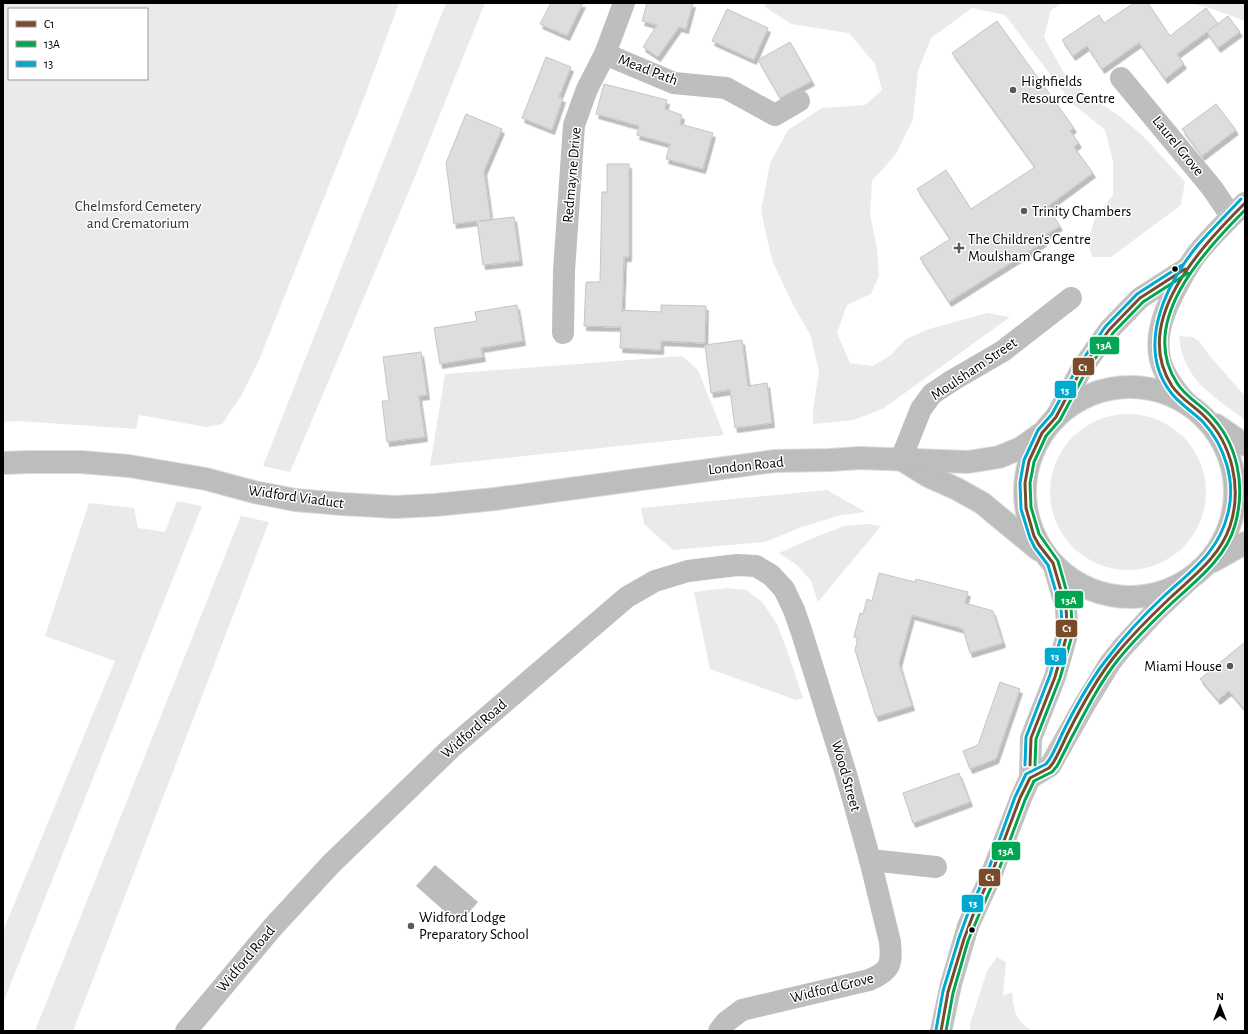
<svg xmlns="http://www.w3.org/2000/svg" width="1248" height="1034" font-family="'Alegreya Sans',sans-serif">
<defs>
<filter id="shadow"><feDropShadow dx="2.5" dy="4.5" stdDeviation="0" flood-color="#0004"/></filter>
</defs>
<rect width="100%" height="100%" fill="#fff"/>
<!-- green -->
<g fill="#eaeaea" fill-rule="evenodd">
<path d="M 3,3 L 399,3 L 364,98 L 259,360 L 241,396 L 222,424 L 206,427 L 139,415 L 136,429 L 19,421 L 3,422 ZM 9,9 L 147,9 L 147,79 L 9,79 Z"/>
<polygon points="446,3 485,3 409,191 290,472 263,466"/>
<polygon points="765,3 1062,3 1051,10 1044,37 1064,73 1086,94 1121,117 1145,138 1185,182 1181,205 1111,257 1092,257 1088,241 1095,218 1113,195 1113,161 1105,130 1072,103 1005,15 972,8 931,38 918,71 913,119 896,154 872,181 870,214 877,249 879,276 871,294 847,305 837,333 850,363 872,366 890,356 906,339 929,329 987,313 1010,317 884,408 854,420 813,424 813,409 819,371 810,334 792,303 772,260 761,211 770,163 788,130 822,108 865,105 882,90 875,64 849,33 791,24 765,7"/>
<polygon points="1189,3 1245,3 1245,21 1207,7"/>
<path d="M 1179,336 L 1192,337 L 1199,341 L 1209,355 L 1245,396 L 1245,420 C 1213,395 1183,381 1179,336 Z"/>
<polygon points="682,356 698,370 724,435 430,466 445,374"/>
<circle cx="1128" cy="492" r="78"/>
<polygon points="827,490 866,512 841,515 802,527 765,542 673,550 644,524 641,508"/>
<polygon points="177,501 202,506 3,1003 3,931 115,661 45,636 89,503 134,508 138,528 165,532"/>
<polygon points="241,516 269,522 73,1031 35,1031"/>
<polygon points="868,524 881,526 818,602 811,581 797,565 779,553 808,540 844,526"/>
<polygon points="727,588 746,590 762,602 777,624 788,653 803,698 796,700 710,669 694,592"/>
<path d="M 997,957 L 1006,962 L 1003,996 L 1012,992 C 1014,1010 1015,1022 1033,1031 L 970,1031 L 970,1024 L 987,971 Z"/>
</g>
<!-- water -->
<polygon fill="#bcbcbc" points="435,865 478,902 459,924 416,886"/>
<!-- building -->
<g fill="#ddd" stroke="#c5c5c5" filter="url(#shadow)">
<polygon points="551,3 583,3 567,36 540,24"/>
<polygon points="647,3 693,3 686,29 679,27 658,57 643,47 657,25 642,21"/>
<polygon points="1134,3 1148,3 1170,36 1206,8 1218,24 1177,54 1184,64 1165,79 1139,43 1102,69 1087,46 1073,56 1062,40 1099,15 1104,23"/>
<polygon points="727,9 768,28 754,60 712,41"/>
<polygon points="1228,16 1240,32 1218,48 1207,32"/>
<polygon points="997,21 1074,128 1070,131 1079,143 1074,147 1093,173 1047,207 1060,226 1041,238 1044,242 949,302 920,258 950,239 917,189 946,170 971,209 1035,167 952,53"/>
<polygon points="790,42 812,81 780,98 758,60"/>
<polygon points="546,57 571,67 559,97 563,98 552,130 522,118"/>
<polygon points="604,84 667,100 665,109 682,115 680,124 713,133 703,169 666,159 670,144 637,135 639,126 596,114"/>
<polygon points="1216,104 1236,130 1202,156 1182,129"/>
<polygon points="466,114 502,129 484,171 491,220 479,221 514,217 520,261 483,265 477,221 454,224 446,163"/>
<polygon points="607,164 629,164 629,257 624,257 622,312 622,310 661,312 661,305 706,306 705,343 661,341 661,350 620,348 621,327 584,326 586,282 600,282 602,192 607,192"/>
<polygon points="517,305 523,341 481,348 483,357 440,364 434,328 477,321 475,312"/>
<polygon points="742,340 748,386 767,383 772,423 735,428 730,390 711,393 705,345"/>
<polygon points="421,352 427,395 419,396 425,437 387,442 382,401 389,401 383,357"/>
<polygon points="879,573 915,582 916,579 968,592 965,603 993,611 1003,643 970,653 963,629 912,615 899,663 912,706 876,717 855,650 858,638 854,637 860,613 863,614 867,599 872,601"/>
<polygon points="1245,642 1245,710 1229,691 1218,700 1200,679"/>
<polygon points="1000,682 1020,689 996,759 970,769 963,751 978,745"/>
<polygon points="959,773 970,802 913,823 903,793"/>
</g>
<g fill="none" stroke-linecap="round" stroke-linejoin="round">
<defs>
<g id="primary">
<circle cx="1130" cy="492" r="105"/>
<polyline points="1216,425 1245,445"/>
<polyline points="904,461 928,476 957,489 982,503 1039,550"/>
<polyline points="3,463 28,462 81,462 129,466 206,479 254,492 295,500 342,504 395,507 435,505 495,499 775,461 830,460 860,458 968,462 999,457 1021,448 1042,433"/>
<polyline points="1213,561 1245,543"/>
</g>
</defs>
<!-- primary casing -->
<use href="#primary" stroke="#dbdbdb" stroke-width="24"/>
<!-- minor -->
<g stroke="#bebebe" stroke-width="22">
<polyline points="605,54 674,83 726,88 775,115 799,101"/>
<polyline points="1121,78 1212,188 1231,216"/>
<polyline points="563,333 564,271 574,125 587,89 605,54 624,3"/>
<polyline points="901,459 921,409 932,394 953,380 1003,351 1071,298"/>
<polyline points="186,1031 272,928 331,864 451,748 627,597 655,581 688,571 737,565 756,566 771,575 784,589 794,610 801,630 846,774 870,860 936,867"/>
<path d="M 719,1031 L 726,1022 L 742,1010 L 869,980 C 891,971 892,964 890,942 L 870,860"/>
</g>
<!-- secondary -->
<g stroke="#c2c2c2" stroke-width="22">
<path d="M 1187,403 C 1176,391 1164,376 1160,359 C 1154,331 1167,305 1180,281 C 1185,272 1190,263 1196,255 C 1211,236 1228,220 1245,203"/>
<polyline points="1056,417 1081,370 1109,330 1140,298 1187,268"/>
<polyline points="1030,778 1050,766 1085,704 1110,663 1122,648 1154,613 1189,580"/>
<polyline points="941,1031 951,984 968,926 990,878 1021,798 1030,778 1031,738 1055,677 1066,638 1067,624 1066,608 1053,563"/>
</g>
<!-- primary -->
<use href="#primary" stroke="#bdbdbd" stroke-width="22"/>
<defs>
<g id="bus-1">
<polyline points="1030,765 1031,738 1055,677 1066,638 1067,624 1066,608 1053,563 1039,545 1034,536 1026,508 1025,483 1029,461 1042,433 1056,417 1081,370 1109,330 1140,298 1185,269"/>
<path d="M 941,1031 L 948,992 L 964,939 L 973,915 L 993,870 L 1020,798 L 1030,778 L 1049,768 L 1053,763 C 1059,753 1063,743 1068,733 C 1081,707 1096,680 1114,657 C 1131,636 1150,617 1170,598 C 1192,577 1220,557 1230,526 C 1242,489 1233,444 1204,416 C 1194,406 1181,399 1172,386 C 1130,321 1202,246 1245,203"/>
</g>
<g id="bus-2">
<polyline points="1035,765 1036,739 1060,678 1071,639 1072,624 1071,607 1058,561 1039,534 1031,507 1030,483 1034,462 1046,436 1060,420 1085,373 1113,333 1143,302 1188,273"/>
<path d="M 946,1031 L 953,993 L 968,941 L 978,917 L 998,872 L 1025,800 L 1034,781 L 1052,772 L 1057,766 C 1063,755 1068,744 1074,733 C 1087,708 1100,683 1117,661 C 1134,640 1153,621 1173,602 C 1197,580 1226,558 1235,525 C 1246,486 1238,442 1208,413 C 1198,403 1185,396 1177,383 C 1137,322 1204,251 1245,210"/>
</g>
<g id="bus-3">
<polyline points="1025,765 1026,737 1050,675 1061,637 1062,624 1061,609 1048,565 1035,548 1030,538 1021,509 1020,483 1024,460 1038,430 1052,414 1077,368 1105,327 1137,294 1182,265"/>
<path d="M 936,1030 L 943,991 L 959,938 L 968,913 L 989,868 L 1015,797 L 1026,774 L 1046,764 L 1049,760 C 1055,751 1059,740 1064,730 C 1077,704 1092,677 1110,655 C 1126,634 1144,615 1163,597 C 1191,571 1219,552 1228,513 C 1236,481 1225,446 1203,422 C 1193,412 1181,405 1172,394 C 1135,348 1165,286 1197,246 C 1211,230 1226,215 1241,199"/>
</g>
</defs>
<!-- bus-1 casing -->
<use href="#bus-1" stroke="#fff" stroke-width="6"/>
<!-- bus-2 casing -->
<use href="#bus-2" stroke="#fff" stroke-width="6"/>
<!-- bus-3 casing -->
<use href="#bus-3" stroke="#fff" stroke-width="6"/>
<!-- bus-1 -->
<use href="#bus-1" stroke="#7a4b2a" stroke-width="3"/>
<!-- bus-2 -->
<use href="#bus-2" stroke="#00a651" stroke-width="3"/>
<!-- bus-3 -->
<use href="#bus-3" stroke="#00a9ce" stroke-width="3"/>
</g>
<!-- markers -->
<g fill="#595959" stroke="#fff" stroke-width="1.5">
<circle cx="1013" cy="90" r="4"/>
<circle cx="1024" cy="211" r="4"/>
<path d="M957 242h4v4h4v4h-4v4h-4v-4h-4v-4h4z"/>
<circle cx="1230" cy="666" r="4"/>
<circle cx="411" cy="926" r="4"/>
</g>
<g fill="#000" stroke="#fff" stroke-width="1.5">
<circle cx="1175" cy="269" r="3.5"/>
<circle cx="972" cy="930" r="3.5"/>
</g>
<g text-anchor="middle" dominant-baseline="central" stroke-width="3" stroke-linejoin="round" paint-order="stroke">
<!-- street labels -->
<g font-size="15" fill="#000" stroke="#fff">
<text transform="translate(648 70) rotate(21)">Mead Path</text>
<text transform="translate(1178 146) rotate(51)">Laurel Grove</text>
<text transform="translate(572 175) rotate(-85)">Redmayne Drive</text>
<text transform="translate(974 369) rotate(-34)">Moulsham Street</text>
<text transform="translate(746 466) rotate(-6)">London Road</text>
<text transform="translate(296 497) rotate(8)">Widford Viaduct</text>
<text transform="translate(474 729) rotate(-41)">Widford Road</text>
<text transform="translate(846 776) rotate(74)">Wood Street</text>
<text transform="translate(246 959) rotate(-50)">Widford Road</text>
<text transform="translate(832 988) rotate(-14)">Widford Grove</text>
</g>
<!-- poi labels -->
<g font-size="15" fill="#000" stroke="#fff" text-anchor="start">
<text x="1021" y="81">Highfields<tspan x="1021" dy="17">Resource Centre</tspan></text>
<text x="1032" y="211">Trinity Chambers</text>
<text x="968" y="239">The Children's Centre<tspan x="968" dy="17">Moulsham Grange</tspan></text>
<text x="1222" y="666" text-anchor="end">Miami House</text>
<text x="419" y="917">Widford Lodge<tspan x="419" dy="17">Preparatory School</tspan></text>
</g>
<!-- park labels -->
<g font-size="15" fill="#303030" stroke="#fff">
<text x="138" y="206">Chelmsford Cemetery<tspan x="138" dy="17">and Crematorium</tspan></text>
</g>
</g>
<g stroke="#fff" stroke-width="1.5">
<rect x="1089" y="336" width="31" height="19" rx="4" fill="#00a651"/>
<rect x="1072" y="357" width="23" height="19" rx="4" fill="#7a4b2a"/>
<rect x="1054" y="380" width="23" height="19" rx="4" fill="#00a9ce"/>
<rect x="1054" y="590" width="30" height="19" rx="4" fill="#00a651"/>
<rect x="1055" y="619" width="23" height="19" rx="4" fill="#7a4b2a"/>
<rect x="1044" y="647" width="23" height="19" rx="4" fill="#00a9ce"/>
<rect x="991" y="841" width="30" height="20" rx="4" fill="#00a651"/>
<rect x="978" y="868" width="23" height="19" rx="4" fill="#7a4b2a"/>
<rect x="961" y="894" width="23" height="19" rx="4" fill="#00a9ce"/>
</g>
<g font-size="11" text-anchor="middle" font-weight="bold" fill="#fff">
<text x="1104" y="349">13A</text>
<text x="1083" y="371">C1</text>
<text x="1065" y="394">13</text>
<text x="1069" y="604">13A</text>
<text x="1067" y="632">C1</text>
<text x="1055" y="660">13</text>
<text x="1006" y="855">13A</text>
<text x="990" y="881">C1</text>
<text x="973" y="907">13</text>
</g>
<!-- border -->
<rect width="1248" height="1034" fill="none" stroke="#000000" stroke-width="8"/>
<!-- legend -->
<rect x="8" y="8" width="140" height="72" fill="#ffffff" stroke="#999999"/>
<rect x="16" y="21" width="20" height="6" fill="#7a4b2a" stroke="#999999"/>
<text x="44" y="28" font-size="12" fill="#000000">C1</text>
<rect x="16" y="41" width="20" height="6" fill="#00a651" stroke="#999999"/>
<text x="44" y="48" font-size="12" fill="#000000">13A</text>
<rect x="16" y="61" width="20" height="6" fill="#00a9ce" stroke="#999999"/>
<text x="44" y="68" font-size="12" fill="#000000">13</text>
<!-- north arrow -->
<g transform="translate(1220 1006)" stroke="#ffffff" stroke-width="3" paint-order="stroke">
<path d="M0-3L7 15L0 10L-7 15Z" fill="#000000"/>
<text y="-6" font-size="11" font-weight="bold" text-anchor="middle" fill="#000000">N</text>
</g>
</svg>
